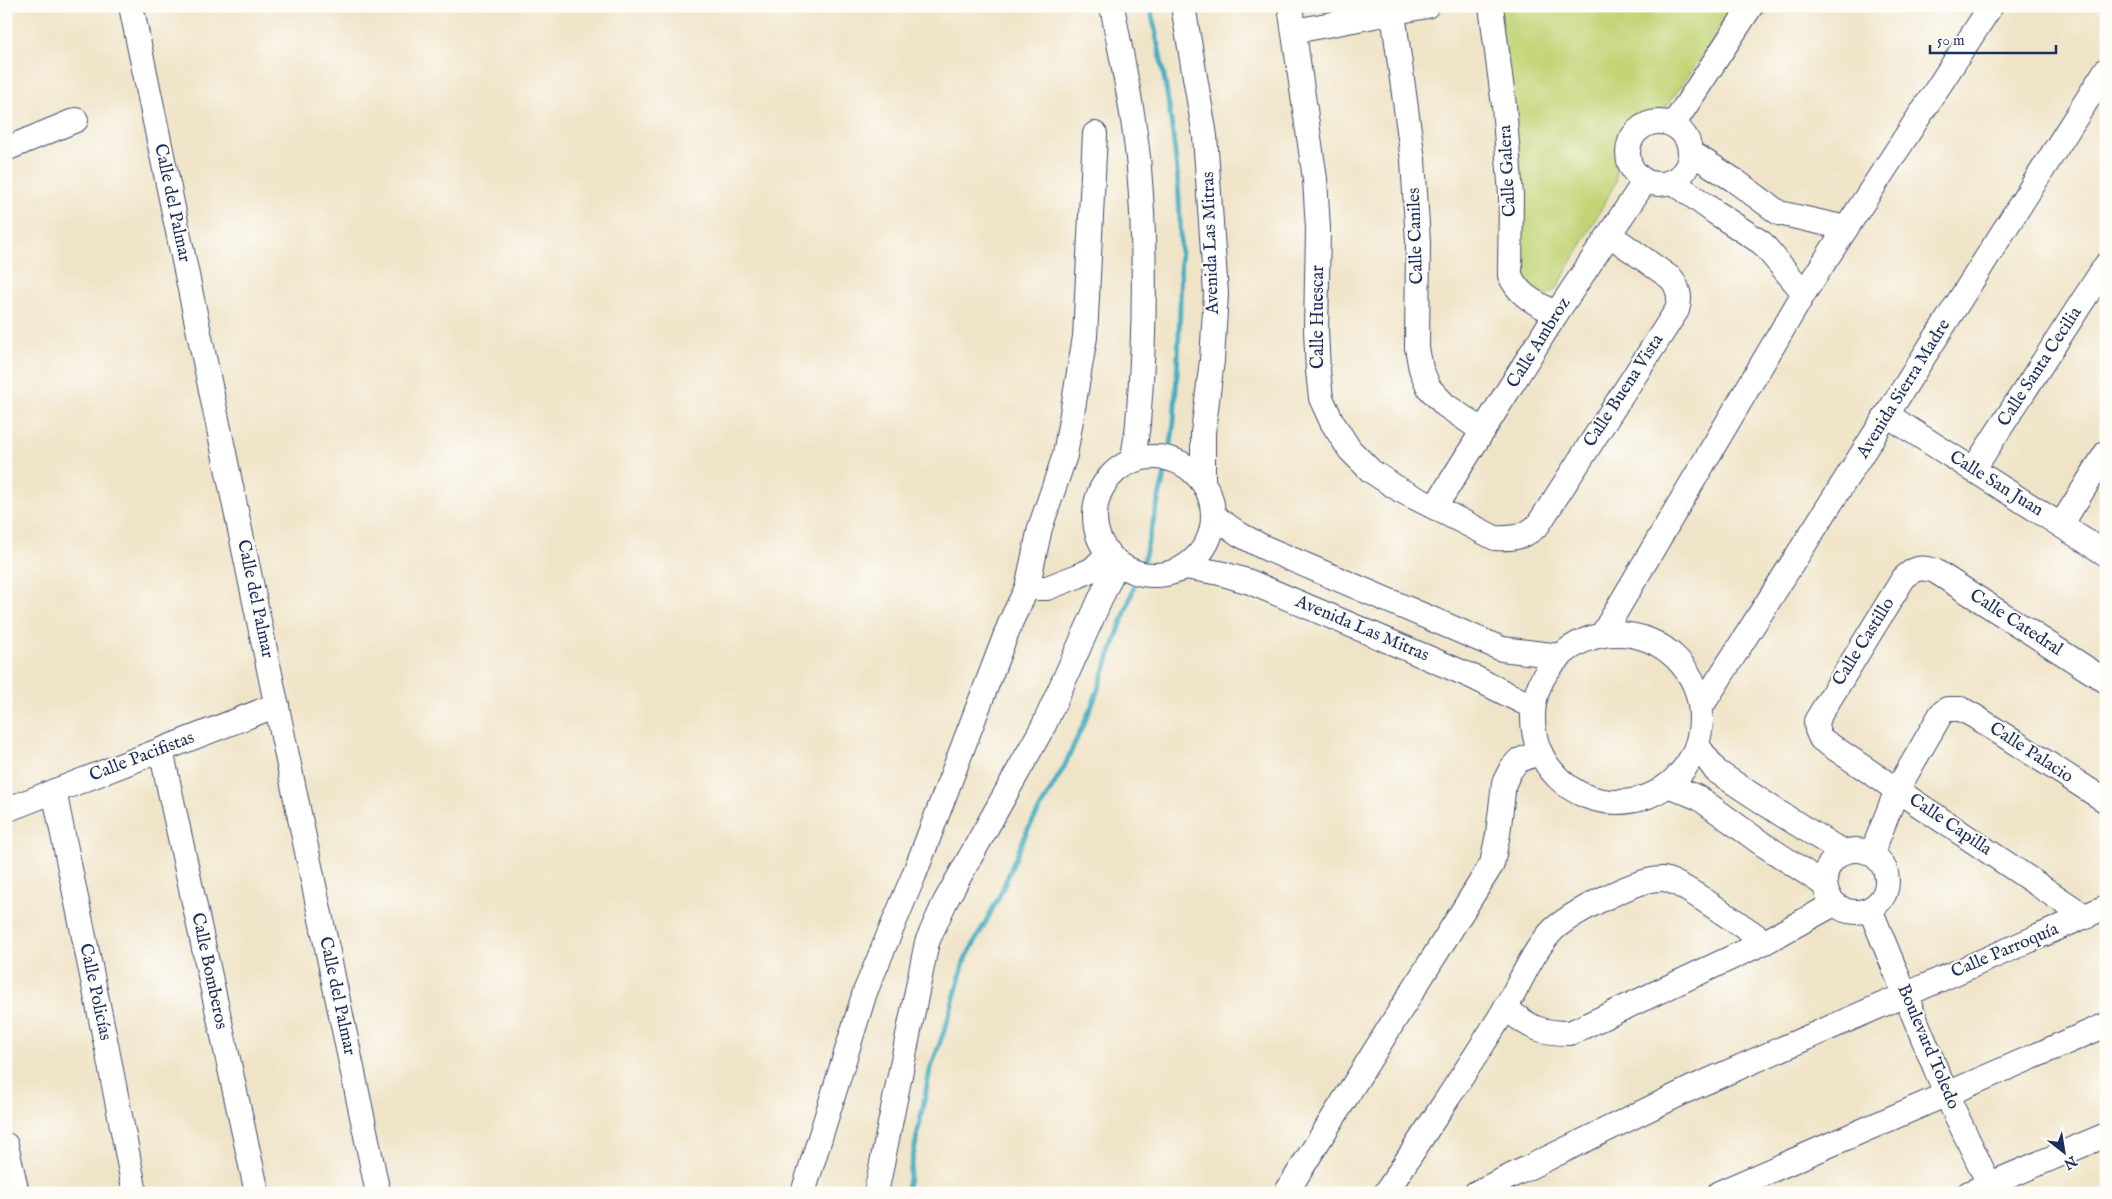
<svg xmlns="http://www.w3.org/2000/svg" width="2112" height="1199" font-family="'IM FELL English',serif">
<rect width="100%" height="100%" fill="#fdfcf7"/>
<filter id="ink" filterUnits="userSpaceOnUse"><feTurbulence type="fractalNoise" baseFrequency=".02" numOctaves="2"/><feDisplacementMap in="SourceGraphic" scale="10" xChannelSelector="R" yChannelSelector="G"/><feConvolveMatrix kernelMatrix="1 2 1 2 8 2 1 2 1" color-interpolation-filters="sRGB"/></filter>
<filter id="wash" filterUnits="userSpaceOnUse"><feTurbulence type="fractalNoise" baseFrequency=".0096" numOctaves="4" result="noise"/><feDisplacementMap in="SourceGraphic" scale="20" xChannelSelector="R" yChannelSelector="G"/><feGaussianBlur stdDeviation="1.12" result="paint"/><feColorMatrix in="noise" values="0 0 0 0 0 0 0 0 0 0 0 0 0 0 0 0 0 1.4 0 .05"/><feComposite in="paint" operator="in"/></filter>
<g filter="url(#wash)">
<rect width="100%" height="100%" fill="#f0e4c8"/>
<!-- green -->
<path fill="#c2d476" stroke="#6e826a" d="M 1498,6 L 1728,6 C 1730,23 1679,88 1667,105 L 1658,113 L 1638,119 L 1626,130 L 1616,146 L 1616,182 L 1557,288 L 1545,296 L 1520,282 Z"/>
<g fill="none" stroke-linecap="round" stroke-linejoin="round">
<!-- stream -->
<g stroke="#42adc1" stroke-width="5">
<path d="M 1150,6 C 1164,69 1175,133 1179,198 C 1183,272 1179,347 1174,422 L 1171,443"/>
<polyline points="1144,559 1165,473"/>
<polyline points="906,1193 930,1070 947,1023 964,962 999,897 1027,831 1064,767 1093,703 1134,587"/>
</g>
</g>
</g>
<g filter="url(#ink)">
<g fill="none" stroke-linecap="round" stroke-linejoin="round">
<defs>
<g id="minor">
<polyline points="131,6 378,1193"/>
<path d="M 1112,6 C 1122,60 1134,113 1139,168 C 1146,252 1145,339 1138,423 C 1137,435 1134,448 1133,460"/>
<polyline points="1183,6 1205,136 1216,294 1212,360 1203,433 1203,481"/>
<path d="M 1290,6 L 1315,179 L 1318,229 L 1316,330 L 1318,371 L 1321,398 L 1332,422 L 1350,450 L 1371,471 L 1400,490 L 1495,538 C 1513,539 1525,537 1538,525 L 1677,310 C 1681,298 1679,290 1672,279 L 1610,235"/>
<path d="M 1491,6 L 1504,106 L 1511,195 L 1510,275 C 1519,297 1537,303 1556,314"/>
<polyline points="1393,13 1413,160 1418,242 1417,348 1421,369 1429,388 1445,405 1483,431"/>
<polyline points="1295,31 1427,6"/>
<circle cx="1659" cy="153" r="31"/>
<polyline points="1673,125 1751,6"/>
<polyline points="6,149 76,120"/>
<polyline points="1690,152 1734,180 1779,213 1846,228"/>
<polyline points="1672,181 1716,213 1762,243 1804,293"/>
<polyline points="1887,415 2106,554"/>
<circle cx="1154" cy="516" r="59"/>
<polyline points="1973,470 2106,265"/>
<polyline points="1435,507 1556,314 1645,181"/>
<polyline points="1214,516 1239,534 1263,547 1502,649 1560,656"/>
<polyline points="2061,525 2106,453"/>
<polyline points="1185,567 1220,573 1250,582 1473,677 1533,707"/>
<polyline points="1027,588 1040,528 1065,455 1085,337 1095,134"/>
<circle cx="1617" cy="718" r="84"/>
<polyline points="1602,635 1804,293 1991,6"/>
<polyline points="1701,707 2106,70"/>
<polyline points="1697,745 1716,771 1781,814 1843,852"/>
<polyline points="161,750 257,1193"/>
<polyline points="1668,785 1699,798 1761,843 1825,885"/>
<polyline points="54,791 105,1039 135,1193"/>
<polyline points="6,810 277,705"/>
<circle cx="1856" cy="881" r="31"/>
<polyline points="1872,853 1897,790 1941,714 1947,709 1961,709 1974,716 2106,801"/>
<polyline points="1870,909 1946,1094 1989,1184"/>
<path d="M 2086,917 L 1821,739 L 1817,730 L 1816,721 L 1903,579 C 1914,568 1920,566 1935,571 L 2106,681"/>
<path d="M 1505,1008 C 1530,1027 1538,1033 1570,1033 L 1765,942 L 1834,904"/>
<polyline points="6,1145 17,1193"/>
<polyline points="803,1193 865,992 914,875 1011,621 1027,588 1047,588 1078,576 1093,569 1108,554"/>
<polyline points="876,1193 927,942 945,902 1044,725 1117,562"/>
<polyline points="1286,1193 1492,864 1498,834 1504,783 1511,769 1518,761 1540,752"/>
<path d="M 1386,1193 C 1425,1131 1467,1071 1505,1009 C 1521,982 1532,951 1554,929 C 1572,913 1639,877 1663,879 C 1680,880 1747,930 1765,942"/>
<polyline points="1476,1193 1692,1088 2106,907"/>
<polyline points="1719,1193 2106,1025"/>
<polyline points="1969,1193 2106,1135"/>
</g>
</defs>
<!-- minor casing -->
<use href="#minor" stroke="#3b4a6e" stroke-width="26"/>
<!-- minor -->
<use href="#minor" stroke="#fff" stroke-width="24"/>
</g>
</g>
<g text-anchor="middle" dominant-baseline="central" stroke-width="4" stroke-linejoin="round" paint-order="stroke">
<!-- street labels -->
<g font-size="18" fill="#1b2f5e" stroke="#fdfcf7">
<text transform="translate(1508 171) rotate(-93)">Calle Galera</text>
<text transform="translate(172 203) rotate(78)">Calle del Palmar</text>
<text transform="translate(1416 236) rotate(-92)">Calle Caniles</text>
<text transform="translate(1211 243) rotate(-92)">Avenida Las Mitras</text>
<text transform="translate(1318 317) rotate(-90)">Calle Huescar</text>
<text transform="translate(1539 343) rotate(-58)">Calle Ambroz</text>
<text transform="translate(2040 367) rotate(-57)">Calle Santa Cecilia</text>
<text transform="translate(1904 389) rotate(-58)">Avenida Sierra Madre</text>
<text transform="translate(1624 391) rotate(-57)">Calle Buena Vista</text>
<text transform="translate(1996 484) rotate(32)">Calle San Juan</text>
<text transform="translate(255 599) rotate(78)">Calle del Palmar</text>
<text transform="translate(2016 623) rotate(33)">Calle Catedral</text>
<text transform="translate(1362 629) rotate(23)">Avenida Las Mitras</text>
<text transform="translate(1864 642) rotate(-58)">Calle Castillo</text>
<text transform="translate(2031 753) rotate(33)">Calle Palacio</text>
<text transform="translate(142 757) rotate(-21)">Calle Pacifistas</text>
<text transform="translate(1950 825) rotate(34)">Calle Capilla</text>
<text transform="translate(2005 951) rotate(-23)">Calle Parroquía</text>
<text transform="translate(209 971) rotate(78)">Calle Bomberos</text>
<text transform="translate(95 992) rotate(78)">Calle Policías</text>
<text transform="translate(337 996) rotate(78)">Calle del Palmar</text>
<text transform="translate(1928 1047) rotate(67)">Boulevard Toledo</text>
</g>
</g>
<!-- margin -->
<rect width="2112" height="1199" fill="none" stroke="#fdfcf7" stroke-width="25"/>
<!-- north arrow -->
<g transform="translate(2064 1152) rotate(149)" stroke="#fdfcf7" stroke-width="4" paint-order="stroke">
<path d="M0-4L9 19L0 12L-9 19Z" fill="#1b2f5e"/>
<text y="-8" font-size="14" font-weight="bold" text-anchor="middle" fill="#1b2f5e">N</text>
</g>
<!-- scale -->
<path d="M1930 45v8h126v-8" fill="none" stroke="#1b2f5e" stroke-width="2.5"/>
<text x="1937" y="45" font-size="15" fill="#1b2f5e" stroke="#fdfcf7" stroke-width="4" paint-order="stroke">50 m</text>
</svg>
